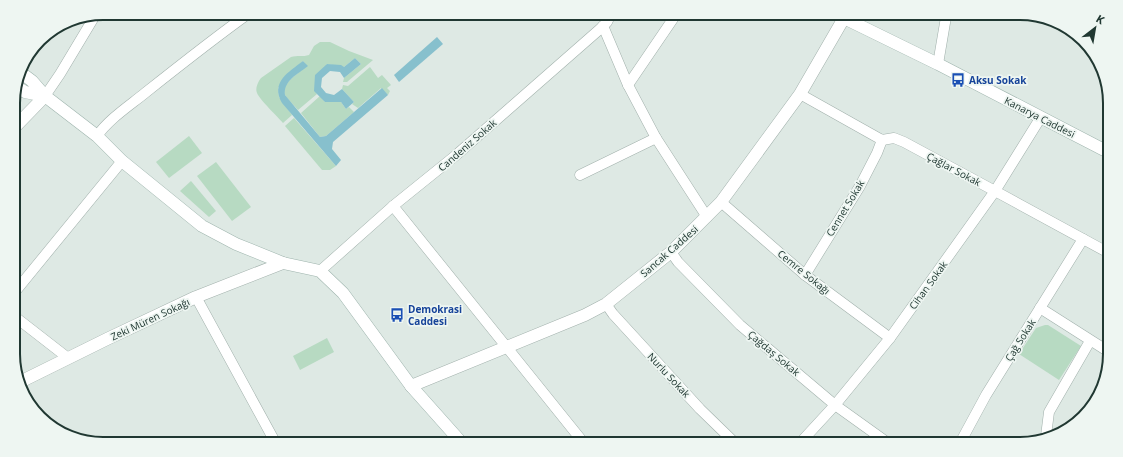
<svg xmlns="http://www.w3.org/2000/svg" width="1123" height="457" font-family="'Open Sans',sans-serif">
<rect width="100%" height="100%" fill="#dee9e4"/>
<!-- green -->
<g fill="#b7dac2">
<path d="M 320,42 L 330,42 L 349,51 L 373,60 L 347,82 L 343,82 L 344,78 L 361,64 L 355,58 L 344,67 L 327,64 L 315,91 L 317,94 L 298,110 C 294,105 288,100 285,95 C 280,84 300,72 307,66 L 303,61 L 278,88 L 279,97 L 292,115 L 283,123 C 277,116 260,100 257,93 C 255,88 258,82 261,78 L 291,57 C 297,55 303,57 309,55 L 314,46 Z"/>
<polygon points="370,67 378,78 382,75 391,85 387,88 390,91 388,95 381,88 358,108 352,104 354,102 342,89 343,85 348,86"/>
<polygon points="320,96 325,102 341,102 346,109 349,107 354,112 326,136 320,137 301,113"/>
<polygon points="294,118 336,166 330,170 322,170 285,126"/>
<polygon points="189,136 202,153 169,178 156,162"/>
<polygon points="216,162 251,207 232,221 197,176"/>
<polygon points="191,181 216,211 209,217 180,191"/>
<polygon points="1045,325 1048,325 1081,346 1059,380 1019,354 1036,328"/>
<polygon points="327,338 334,352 300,370 293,356"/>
</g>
<!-- water -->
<g fill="#87c0cd">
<polygon points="437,37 443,44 399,82 394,75"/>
<polygon points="355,58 361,64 344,78 340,72 330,71 322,78 321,87 326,93 334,95 342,89 354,102 346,109 341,102 325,102 314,91 315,75 327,64 341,65 344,67"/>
<path d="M 303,61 L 308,66 C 298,74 283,81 285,95 L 320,137 L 326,136 L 382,88 L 388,95 L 333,142 L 332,149 L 341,160 L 336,166 L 282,103 C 270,82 289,72 303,61 Z"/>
</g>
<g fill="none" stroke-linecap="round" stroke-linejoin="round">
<defs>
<g id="minor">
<polyline points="603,26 628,85 656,138 707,217"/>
<polyline points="938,64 946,17"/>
<polyline points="628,85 675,16"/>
<polyline points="800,94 882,140 894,138 904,142 995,191 1107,252"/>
<polyline points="45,96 60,74 96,14"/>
<path d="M 97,136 C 109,119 129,106 145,93 C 179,66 213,39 248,14"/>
<polyline points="580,175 656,138"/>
<polyline points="721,202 805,275 890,338"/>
<polyline points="393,206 583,442"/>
<polyline points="671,252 678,262 740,325 835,405 888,443"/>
<polyline points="320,271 393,206 455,156 600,29 607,22 610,16"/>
<polyline points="805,275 860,186 877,153 882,140"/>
<polyline points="14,293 122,161"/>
<polyline points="196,297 274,440"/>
<polyline points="606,304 613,314 700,409 734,442"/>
<polyline points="1040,308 1106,350"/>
<polyline points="14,316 68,358"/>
<polyline points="1046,436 1049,412 1090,341"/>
<polyline points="800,443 835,405 890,338 995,191 1041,117"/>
<polyline points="960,443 986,395 1083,239"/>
</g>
<g id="tertiary">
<polyline points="13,129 45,96"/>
<polyline points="20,382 107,339 196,297 283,263"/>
<polyline points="411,386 585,315 606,304 671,252 721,202 800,94 844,18"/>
</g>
<g id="secondary">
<polyline points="842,17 938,64 1108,152"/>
<polyline points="20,72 32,81 45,96 97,136 122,161 202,226 236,244 283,263 320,271 343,293 411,386 460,441"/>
<polyline points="16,86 25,92 45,96"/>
</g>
</defs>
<!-- minor casing -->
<use href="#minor" stroke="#a1b0ab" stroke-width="11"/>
<!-- tertiary casing -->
<use href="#tertiary" stroke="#a1b0ab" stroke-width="13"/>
<!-- secondary casing -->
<use href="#secondary" stroke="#9eb4ad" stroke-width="13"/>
<!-- minor -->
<use href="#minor" stroke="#fff" stroke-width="10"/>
<!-- tertiary -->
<use href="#tertiary" stroke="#fff" stroke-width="12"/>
<!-- secondary -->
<use href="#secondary" stroke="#fff" stroke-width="12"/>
</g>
<!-- icons -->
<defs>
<symbol id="bus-bare" viewBox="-9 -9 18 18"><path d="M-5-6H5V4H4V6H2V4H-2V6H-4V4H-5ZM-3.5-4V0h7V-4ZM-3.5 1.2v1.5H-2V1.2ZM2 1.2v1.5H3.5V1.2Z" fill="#1a4fb4" stroke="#eef6f2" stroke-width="2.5" paint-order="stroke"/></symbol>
</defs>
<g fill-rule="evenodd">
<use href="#bus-bare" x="948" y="70" width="20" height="20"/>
<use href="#bus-bare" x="387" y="305" width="20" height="20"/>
</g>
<g text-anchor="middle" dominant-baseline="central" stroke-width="3.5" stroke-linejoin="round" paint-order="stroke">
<!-- transit labels -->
<g font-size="10" font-weight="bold" fill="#164399" stroke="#eef6f2" text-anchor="start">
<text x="969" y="80">Aksu Sokak</text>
<text x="408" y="309">Demokrasi<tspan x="408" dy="12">Caddesi</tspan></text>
</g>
<!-- street labels -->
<g font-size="10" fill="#203832" stroke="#eef6f2">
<text transform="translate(1040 117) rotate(27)">Kanarya Caddesi</text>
<text transform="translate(467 145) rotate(-41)">Candeniz Sokak</text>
<text transform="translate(954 169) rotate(28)">Çağlar Sokak</text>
<text transform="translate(845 208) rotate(-59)">Cennet Sokak</text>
<text transform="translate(669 251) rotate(-41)">Sancak Caddesi</text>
<text transform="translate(804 272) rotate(39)">Cemre Sokağı</text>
<text transform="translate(928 285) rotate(-54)">Cihan Sokak</text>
<text transform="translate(150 319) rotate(-25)">Zeki Müren Sokağı</text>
<text transform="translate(1020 340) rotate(-58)">Çağ Sokak</text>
<text transform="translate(774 353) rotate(40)">Çağdaş Sokak</text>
<text transform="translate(669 375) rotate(47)">Nurlu Sokak</text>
</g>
</g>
<!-- crop -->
<path d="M0 0H1123V457H0ZM103 20H1020A83 83 0 0 1 1103 103V354A83 83 0 0 1 1020 437H103A83 83 0 0 1 20 354V103A83 83 0 0 1 103 20Z" fill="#eef6f2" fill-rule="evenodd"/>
<path fill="none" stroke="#203832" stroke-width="2" d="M103 20H1020A83 83 0 0 1 1103 103V354A83 83 0 0 1 1020 437H103A83 83 0 0 1 20 354V103A83 83 0 0 1 103 20Z"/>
<!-- north arrow -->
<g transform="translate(1095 28) rotate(31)" stroke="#eef6f2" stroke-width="3" paint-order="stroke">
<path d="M0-3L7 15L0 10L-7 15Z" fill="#203832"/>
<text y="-6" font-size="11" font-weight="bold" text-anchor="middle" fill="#203832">K</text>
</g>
</svg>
